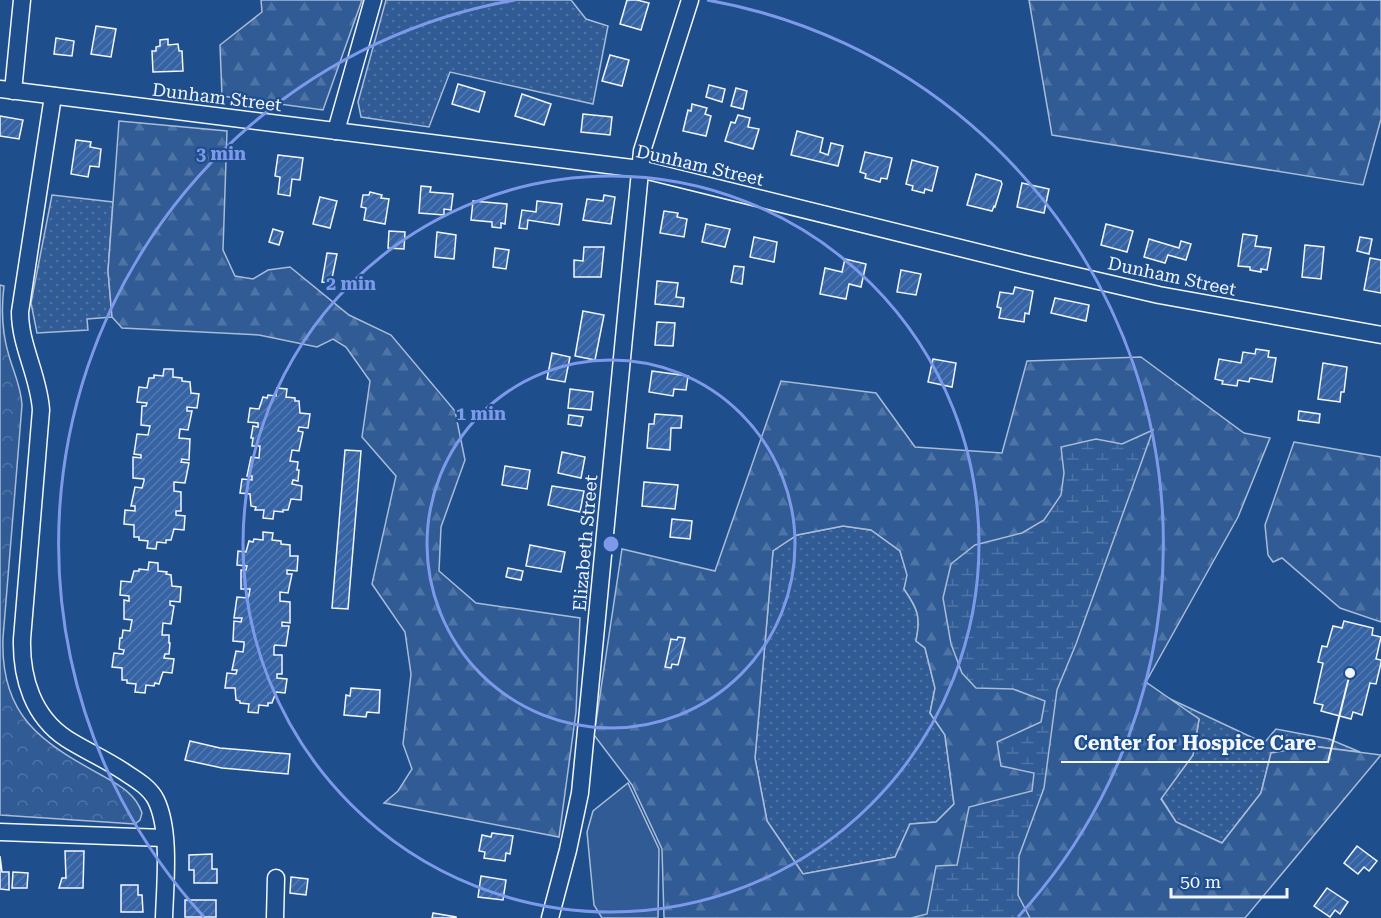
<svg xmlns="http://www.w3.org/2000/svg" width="1381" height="918" font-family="'Roboto Serif',serif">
<defs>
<pattern id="grass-dots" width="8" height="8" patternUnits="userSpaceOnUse" patternTransform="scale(1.5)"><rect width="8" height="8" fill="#305b95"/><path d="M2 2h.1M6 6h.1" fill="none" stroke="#4e73a5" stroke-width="1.8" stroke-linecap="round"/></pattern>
<pattern id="forest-firs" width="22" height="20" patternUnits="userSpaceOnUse" patternTransform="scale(1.5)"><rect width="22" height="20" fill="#305b95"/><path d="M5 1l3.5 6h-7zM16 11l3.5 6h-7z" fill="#4e73a5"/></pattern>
<pattern id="wetland-marsh" width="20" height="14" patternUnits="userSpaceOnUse" patternTransform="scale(1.5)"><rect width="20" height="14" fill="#305b95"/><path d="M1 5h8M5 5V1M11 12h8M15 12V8" fill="none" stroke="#4e73a5"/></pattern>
<pattern id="park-crowns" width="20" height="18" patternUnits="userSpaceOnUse" patternTransform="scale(1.5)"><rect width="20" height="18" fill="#305b95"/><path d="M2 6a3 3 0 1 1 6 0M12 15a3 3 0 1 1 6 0" fill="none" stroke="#4e73a5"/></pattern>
<pattern id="building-hatch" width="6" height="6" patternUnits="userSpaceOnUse" patternTransform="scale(1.5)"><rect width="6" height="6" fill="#3563a3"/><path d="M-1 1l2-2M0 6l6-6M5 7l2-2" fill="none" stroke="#537ab1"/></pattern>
</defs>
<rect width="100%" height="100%" fill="#1f4e8c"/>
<!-- grass -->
<g fill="url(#grass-dots)" stroke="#a8bbd7" stroke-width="1.5">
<polygon points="386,0 571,0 586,19 608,26 593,104 450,72 429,127 361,117 358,102"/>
<polygon points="52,195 113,202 108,271 112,317 87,319 88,330 37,333 31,303"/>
<path d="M 843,526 L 871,530 L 900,551 L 908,575 L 904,589 C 918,609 921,617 916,641 L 925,648 L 935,688 L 930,713 L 945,735 L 954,804 L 936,822 L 910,824 L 895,857 L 803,874 L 767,821 L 755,758 L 773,550 L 797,535 Z"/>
<polygon points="1166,697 1264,743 1276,729 1329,739 1360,752 1311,746 1271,753 1261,793 1222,843 1176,822 1161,798 1193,755 1199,719"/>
</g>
<!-- forest -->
<g fill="url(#forest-firs)" stroke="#a8bbd7" stroke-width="1.5" fill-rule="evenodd">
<polygon points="261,0 362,0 323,110 222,96 220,45 262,12"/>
<polygon points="1029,0 1381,0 1381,119 1363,185 1052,135"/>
<polygon points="119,121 227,131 223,250 235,276 253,279 268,270 290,267 349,315 391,335 455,411 465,460 441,527 439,571 476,603 580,618 576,712 559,837 384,803 398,791 412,769 403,744 411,674 405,632 372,584 396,476 362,437 370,381 346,347 333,339 317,347 259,335 122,328 112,317 108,271"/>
<path d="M 1141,357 L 1244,433 L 1270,438 L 1238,517 L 1146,682 L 1199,719 L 1193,755 L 1161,799 L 1176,822 L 1222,843 L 1261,793 L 1271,753 L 1311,746 L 1381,755 L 1245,918 L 664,918 L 662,849 L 632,785 L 594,735 L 622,549 L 715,571 L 781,381 L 876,393 L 915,447 L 1002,453 L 1027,361 ZM 843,526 L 871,530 L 900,551 L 907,575 L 904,589 C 918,609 921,617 916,641 L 925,648 L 935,688 L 930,713 L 945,735 L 954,804 L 936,822 L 910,824 L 895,857 L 803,874 L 767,821 L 755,758 L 773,551 L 797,535 Z"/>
<polygon points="1294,442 1381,457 1381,622 1340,608 1282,558 1273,562 1268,555 1265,525"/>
</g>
<!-- wetland -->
<polygon fill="url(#wetland-marsh)" stroke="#a8bbd7" stroke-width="1.5" points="1153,430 1076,644 1057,690 1044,788 1019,856 1018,895 1030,918 911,918 927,914 936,866 957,865 969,807 1032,791 1034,773 1001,766 997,742 1041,722 1045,701 1013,689 976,688 962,673 951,644 943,598 951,564 975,545 1022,533 1044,520 1061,495 1064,473 1061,447 1096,439 1122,444"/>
<!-- park -->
<path fill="url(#park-crowns)" stroke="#a8bbd7" stroke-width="1.5" d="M 0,285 L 4,286 C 1,310 2,333 9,356 C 14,373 21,387 22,405 L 3,638 C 0,716 41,742 103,776 C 119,785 136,794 142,813 L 140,820 L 135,824 L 0,815 Z"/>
<!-- built -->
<polygon fill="#305b95" stroke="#a8bbd7" stroke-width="1.5" points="628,783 659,849 658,918 602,918 594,905 587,832 593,811"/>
<!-- building -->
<g fill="url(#building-hatch)" stroke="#f2f6ff" stroke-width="1.5">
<polygon points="627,0 637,0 649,3 641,30 620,24"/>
<polygon points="96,26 116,29 111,57 91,54"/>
<polygon points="56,38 74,41 72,56 54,54"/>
<polygon points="168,39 168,45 178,44 179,51 182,51 183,71 153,72 152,51 156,51 156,47 160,46 160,40"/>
<polygon points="610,55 629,60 622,86 602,81"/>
<polygon points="458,84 485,92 479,112 452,104"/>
<polygon points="709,85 725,89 722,102 706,97"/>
<polygon points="736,88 747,91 743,109 731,106"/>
<polygon points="522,94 551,104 544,125 515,116"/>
<polygon points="692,104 707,108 705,114 711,116 706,136 683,131 688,110 691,111"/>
<polygon points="583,114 612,117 610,135 581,132"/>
<polygon points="738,115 750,118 748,127 759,129 753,149 725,141 731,122 735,123"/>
<polygon points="0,116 23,120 19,139 0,136"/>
<polygon points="797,131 823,138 820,152 828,155 831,143 843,146 838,166 791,155"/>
<polygon points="76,140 91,142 90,147 101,149 99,167 90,166 88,177 71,174"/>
<polygon points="865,152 892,158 887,179 881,178 880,182 865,178 866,174 860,172"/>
<polygon points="278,155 303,158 300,180 292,179 290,196 278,194 280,177 275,176"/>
<polygon points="912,160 938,167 932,191 925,189 924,193 912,190 913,186 906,184"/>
<polygon points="976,174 1001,181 1002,184 995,207 994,206 992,211 967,205"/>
<polygon points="1022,183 1049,189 1044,213 1017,207"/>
<polygon points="421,186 431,187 430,192 453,194 451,210 444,209 444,215 419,213"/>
<polygon points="370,192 382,195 381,198 389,199 385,224 364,220 366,208 361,207 363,195 369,195"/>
<polygon points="604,195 615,197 611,224 583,220 587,199 603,201"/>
<polygon points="320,197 337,201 330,228 313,224"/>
<polygon points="473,201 507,204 505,224 501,223 501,228 492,227 492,222 471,220"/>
<polygon points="537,201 562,204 559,225 528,220 527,229 519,228 522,210 536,212"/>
<polygon points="664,211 678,213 677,217 687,219 684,237 660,233"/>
<polygon points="706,224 730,229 725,247 702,242"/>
<polygon points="1106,224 1133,231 1127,252 1101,245"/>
<polygon points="273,229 283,232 279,245 269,242"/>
<polygon points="389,231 405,232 404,249 388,248"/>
<polygon points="437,232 456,235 454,259 435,257"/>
<polygon points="1243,234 1257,236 1255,246 1271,248 1267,270 1261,269 1261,272 1250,270 1250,267 1238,266"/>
<polygon points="754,237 777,242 774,262 750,257"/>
<polygon points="1360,237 1372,239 1369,254 1357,251"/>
<polygon points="1149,239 1179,248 1181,241 1191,244 1186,260 1168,255 1165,263 1144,257"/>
<polygon points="1305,245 1324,247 1321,279 1302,277"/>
<polygon points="584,247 604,247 601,277 574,277 574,260 583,261"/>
<polygon points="495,248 509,250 506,269 493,267"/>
<polygon points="327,253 337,254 331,283 322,282"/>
<polygon points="1370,258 1381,260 1381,293 1364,290"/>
<polygon points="845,259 866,264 861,287 849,284 846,299 820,294 825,268 842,272"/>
<polygon points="734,266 744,267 742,284 731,282"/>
<polygon points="901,270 921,274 916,295 897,292"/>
<polygon points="657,281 678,283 676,297 684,298 683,307 655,304"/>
<polygon points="1015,287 1033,291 1029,314 1025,313 1024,322 999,318 1001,308 997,307 1000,292 1013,294"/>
<polygon points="1055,298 1089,305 1086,321 1051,313"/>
<polygon points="583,311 604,315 595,360 575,356"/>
<polygon points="657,322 675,323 673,346 655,345"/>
<polygon points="1256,349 1269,351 1268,357 1276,358 1272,382 1250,378 1249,382 1238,380 1237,386 1222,384 1223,381 1215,379 1219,359 1241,363 1243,352 1255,354"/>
<polygon points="552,353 570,357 565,382 547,379"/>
<polygon points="933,359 956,363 952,387 928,382"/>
<polygon points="1323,363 1347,367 1344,392 1341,392 1340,402 1318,399"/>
<polygon points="164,369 173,369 173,377 182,378 182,381 190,382 191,393 199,394 197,408 187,407 187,411 192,411 188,430 180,429 179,438 190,439 189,460 182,459 181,462 189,463 185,483 174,482 174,491 181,492 181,511 176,511 176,515 185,516 184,530 174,529 171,540 166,540 166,543 157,542 156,549 147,548 148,541 139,540 139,537 134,537 134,525 124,524 125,510 135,511 135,506 131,506 135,487 142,488 144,481 144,479 133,478 133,457 141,458 141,455 134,454 137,434 148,435 150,426 141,425 142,406 146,406 147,403 137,402 139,387 147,388 149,378 154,378 154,375 163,376"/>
<polygon points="652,371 688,376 686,390 674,389 673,396 649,392"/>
<polygon points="277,388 287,389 286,397 295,398 295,401 299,401 300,413 310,414 308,428 299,427 298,431 303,432 299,451 292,450 290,461 298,462 297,470 299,470 298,481 293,480 292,484 302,486 301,500 291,499 288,510 283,510 283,512 274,511 273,519 263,518 264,510 255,510 256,507 251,506 250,494 240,493 242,479 252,480 252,476 247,476 251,457 259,458 260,446 252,446 253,438 251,438 253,426 258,427 258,423 248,422 250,408 259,409 263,397 267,398 268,395 276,396"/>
<polygon points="570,389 593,392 591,410 568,408"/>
<polygon points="1299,411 1320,414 1319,423 1298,420"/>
<polygon points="655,414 682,416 681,428 671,428 670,450 647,448 649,424 654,424"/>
<polygon points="569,415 583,417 581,426 568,424"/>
<polygon points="345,450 361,451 348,609 332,608"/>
<polygon points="562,452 585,457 581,478 558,473"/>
<polygon points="505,466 530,470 527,489 502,485"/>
<polygon points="644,482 678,485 675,509 642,506"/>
<polygon points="552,486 584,491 580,512 548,505"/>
<polygon points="672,519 692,521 690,539 670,537"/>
<polygon points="263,532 273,533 272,540 281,541 281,544 290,545 290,556 298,556 297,571 287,570 287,574 292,574 288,593 280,592 280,601 290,602 290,623 282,622 282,626 289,626 286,646 275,645 274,647 274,655 282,655 282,674 277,674 277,678 287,679 285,693 276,692 272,703 268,703 268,706 259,705 258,713 248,712 249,704 240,703 240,701 236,700 235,688 225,688 227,673 236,674 237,670 232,670 236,651 243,652 244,645 244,642 233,641 234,621 241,622 242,618 234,618 237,597 248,598 249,595 250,589 241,589 241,570 246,570 247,566 237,565 238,551 246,552 249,541 253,542 254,539 263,540"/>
<polygon points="530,545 565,552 561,572 526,566"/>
<polygon points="149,562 158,563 158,571 167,572 166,574 171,575 172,586 181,587 180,602 170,601 170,605 174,606 171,624 163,623 162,635 169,635 169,643 170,643 169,654 165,654 164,658 174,659 172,673 163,672 159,684 155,683 154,686 146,685 145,693 135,692 136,684 127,683 127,680 122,680 122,668 112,667 114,653 123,654 124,650 119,649 120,638 122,638 123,630 130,631 132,620 124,619 124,600 129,601 129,596 120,595 121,581 131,582 134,571 139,571 139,569 148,570"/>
<polygon points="508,568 523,571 521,580 506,577"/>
<polygon points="1344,621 1373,628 1372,635 1381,637 1376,659 1381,660 1381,663 1376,684 1370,683 1362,715 1353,712 1351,719 1321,711 1323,705 1314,703 1323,663 1318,662 1322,646 1327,647 1333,626 1342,628"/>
<polygon points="678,637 685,638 678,665 672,664 671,668 665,667 671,639 677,640"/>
<polygon points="351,688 380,690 379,713 367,712 366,717 344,715 346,695 350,696"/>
<polygon points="190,741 220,748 290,754 288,774 222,768 185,760"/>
<polygon points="492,833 513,836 510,854 506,853 505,861 484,858 485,852 479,851 482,835 491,837"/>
<polygon points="1357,846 1377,861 1369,871 1364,867 1358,874 1344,863"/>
<polygon points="65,851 84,851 83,888 59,888 62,878 66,878"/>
<polygon points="212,854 212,869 217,869 217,883 194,883 194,870 189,870 189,855"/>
<polygon points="0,856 2,872 9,872 9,890 0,889"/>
<polygon points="13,872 28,873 27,888 12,888"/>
<polygon points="481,876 506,880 503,900 478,897"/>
<polygon points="291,877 308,879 306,895 290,893"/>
<polygon points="121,885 138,885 138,895 142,895 143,912 121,912"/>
<polygon points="1327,888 1348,902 1340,914 1335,910 1330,917 1314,906"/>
<rect x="185" y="900" width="31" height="17"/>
<polygon points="433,913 456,917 456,918 432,918"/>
</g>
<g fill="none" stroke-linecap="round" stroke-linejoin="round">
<defs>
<g id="minor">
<polyline points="0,89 640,169 1025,264 1159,295 1381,335"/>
<polyline points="13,91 22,0"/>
<path d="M 53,96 L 20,312 C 20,346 39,376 41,410 L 22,639 C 21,678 33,717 67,739 C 86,751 107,760 126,773 C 137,780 150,788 156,800 C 171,831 165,884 164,918"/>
<polyline points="336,131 373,0"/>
<polyline points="0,832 164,838"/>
<polyline points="275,918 276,878"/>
<polyline points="550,918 568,850 580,793 642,151 690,0"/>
</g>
</defs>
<!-- minor casing -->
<use href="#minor" stroke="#f2f6ff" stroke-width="19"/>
<!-- minor -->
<use href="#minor" stroke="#1f4e8c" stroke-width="16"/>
</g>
<!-- distance rings -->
<g fill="none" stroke="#7d9aea" stroke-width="3">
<circle cx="611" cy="544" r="184"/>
<circle cx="611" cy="544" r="368"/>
<path d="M204 917A552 552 0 0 1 515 0M707 0A552 552 0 0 1 1018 917"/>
</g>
<g text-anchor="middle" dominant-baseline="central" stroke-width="4.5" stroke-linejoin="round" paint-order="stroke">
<!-- street labels -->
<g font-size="18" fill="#f2f6ff" stroke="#1f4e8c">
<text transform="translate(217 97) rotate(7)">Dunham Street</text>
<text transform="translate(700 165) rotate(13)">Dunham Street</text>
<text transform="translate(1172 276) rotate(12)">Dunham Street</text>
<text transform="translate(585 543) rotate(-85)">Elizabeth Street</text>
</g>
</g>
<circle cx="611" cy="544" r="9" fill="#7d9aea" stroke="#1f4e8c" stroke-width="3"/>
<g font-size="18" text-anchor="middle" font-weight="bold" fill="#7d9aea" stroke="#1f4e8c" stroke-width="4.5" stroke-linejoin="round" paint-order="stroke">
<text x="221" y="160">3 min</text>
<text x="351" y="290">2 min</text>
<text x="481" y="420">1 min</text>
</g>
<!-- callouts -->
<path fill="none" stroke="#f2f6ff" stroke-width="2" d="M1350 673L1328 762H1061"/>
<circle fill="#f2f6ff" stroke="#1f4e8c" stroke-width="2" cx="1350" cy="673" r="6"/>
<g font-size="20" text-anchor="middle" font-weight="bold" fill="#f2f6ff" stroke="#1f4e8c" stroke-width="4.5" stroke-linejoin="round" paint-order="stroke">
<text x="1195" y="750">Center for Hospice Care</text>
</g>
<!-- scale -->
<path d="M1171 888v9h116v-9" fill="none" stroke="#f2f6ff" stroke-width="3"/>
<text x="1180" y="888" font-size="18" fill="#f2f6ff" stroke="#1f4e8c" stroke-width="4.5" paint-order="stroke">50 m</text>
</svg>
